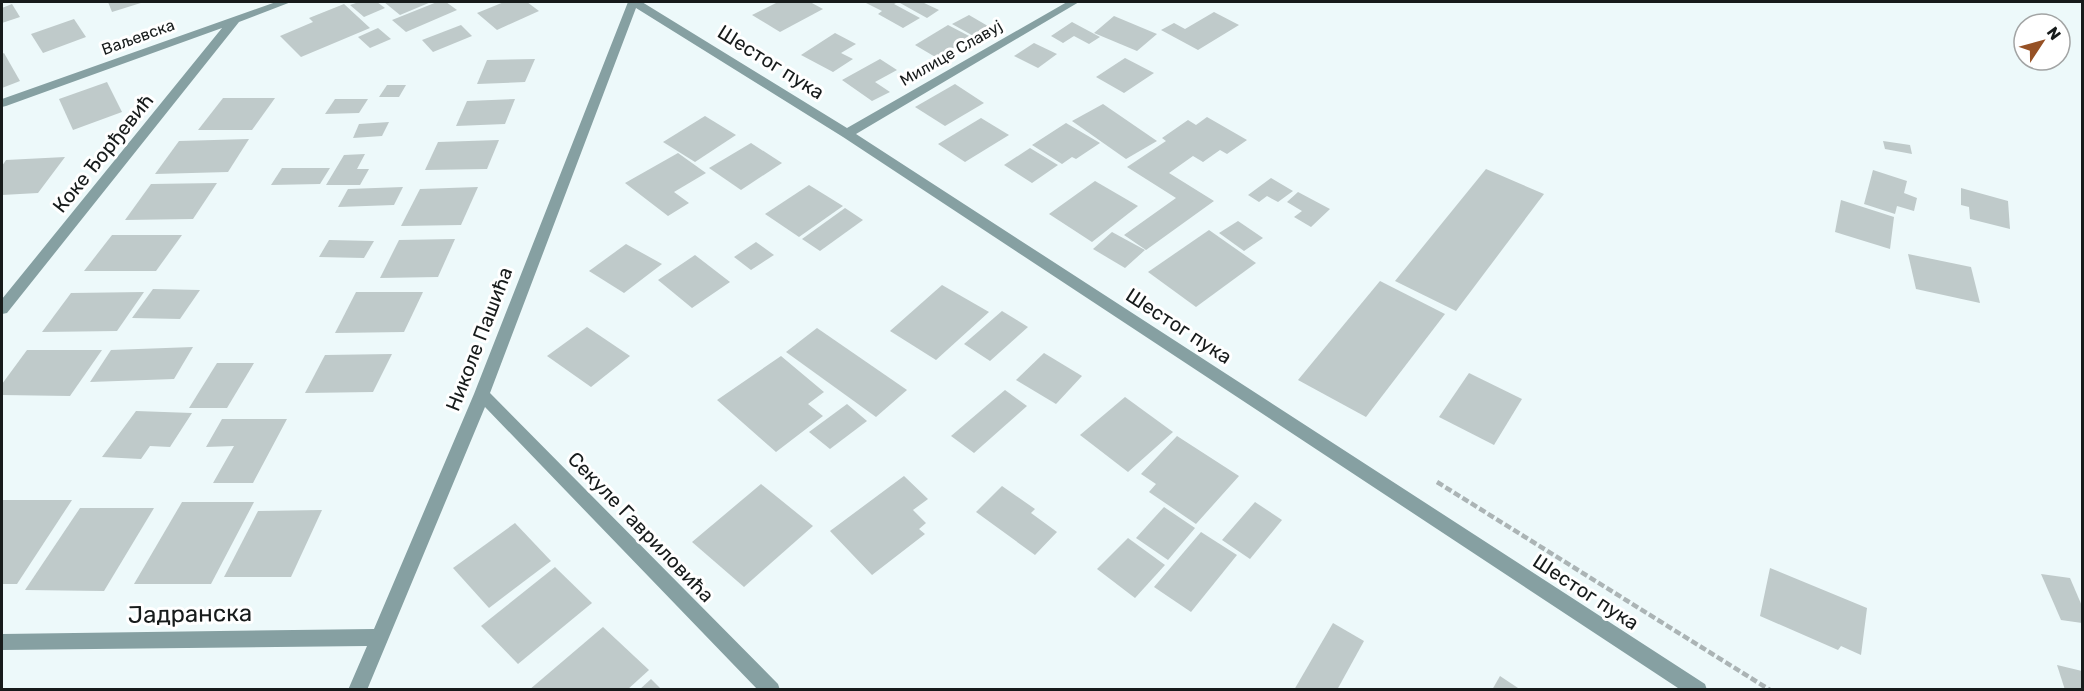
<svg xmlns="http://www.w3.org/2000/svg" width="2084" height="691" font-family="Rubik,sans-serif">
<rect width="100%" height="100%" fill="#edf9fa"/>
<!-- building -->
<g fill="#bfcaca">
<polygon points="108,2 144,2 112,12"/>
<polygon points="359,2 377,2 385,8 364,17 350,5"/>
<polygon points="384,2 431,2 400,15"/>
<polygon points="437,2 446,2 457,10 406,32 392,20"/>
<polygon points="504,2 527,2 539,11 497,30 477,13"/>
<polygon points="778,2 810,2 823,9 780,32 752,15"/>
<polygon points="864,2 898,2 894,4 920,18 903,28 878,14 882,11"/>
<polygon points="904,2 922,2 939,10 927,18 900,3"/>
<polygon points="12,4 20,17 2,23 2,8"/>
<polygon points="344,4 370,28 301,57 280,36 313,22 309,18"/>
<polygon points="1214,12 1239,25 1198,50 1161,30 1174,23 1185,29"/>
<polygon points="969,15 993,29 977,38 952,24"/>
<polygon points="1114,16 1157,34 1137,51 1094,33"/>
<polygon points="74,19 86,37 43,53 31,34"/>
<polygon points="1072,22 1100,37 1089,44 1074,36 1063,43 1051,36"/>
<polygon points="461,25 472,36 433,52 422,40"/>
<polygon points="948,25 971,37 937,58 915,45"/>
<polygon points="378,28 391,39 370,48 358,37"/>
<polygon points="835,33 856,44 841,53 853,59 833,72 801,55"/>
<polygon points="1034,43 1057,54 1038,68 1014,56"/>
<polygon points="4,53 20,81 2,88 2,54"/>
<polygon points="1125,58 1154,73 1124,93 1096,77"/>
<polygon points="535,59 525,82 477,84 487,60"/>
<polygon points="880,59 897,70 875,82 890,92 872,101 842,80"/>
<polygon points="107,82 122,112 73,130 59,99"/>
<polygon points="955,84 984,103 945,126 915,107"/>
<polygon points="387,85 406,85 399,97 379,97"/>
<polygon points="223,98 275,98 252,130 198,130"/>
<polygon points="335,99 368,99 359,113 325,114"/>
<polygon points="515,99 505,124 456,126 467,101"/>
<polygon points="1103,104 1157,141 1126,159 1072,121"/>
<polygon points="705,116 736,135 695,162 663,142"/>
<polygon points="1207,117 1247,140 1227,154 1220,150 1203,162 1193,156 1169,173 1214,201 1146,250 1124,235 1176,198 1127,167 1166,141 1162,138 1188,120 1196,125"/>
<polygon points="981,118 1009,135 965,162 938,144"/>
<polygon points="389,122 382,136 353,138 359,124"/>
<polygon points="1066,123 1100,143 1076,159 1072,157 1062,164 1032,145"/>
<polygon points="249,139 228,172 155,174 179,141"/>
<polygon points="499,140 487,169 425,170 438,142"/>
<polygon points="1883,141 1910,145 1912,154 1885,149"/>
<polygon points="751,143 782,163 741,190 709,168"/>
<polygon points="1030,148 1058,165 1032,183 1004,165"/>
<polygon points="678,153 706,173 674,192 689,203 668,216 625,183"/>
<polygon points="365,154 357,169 369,169 360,185 326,185 344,155"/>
<polygon points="65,157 38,193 2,195 2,166 6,160"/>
<polygon points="282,168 330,168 320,184 271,185"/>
<polygon points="1486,169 1544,194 1456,311 1395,281"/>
<polygon points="1873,170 1907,181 1904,193 1917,198 1914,211 1897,206 1895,214 1864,204"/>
<polygon points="1271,178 1293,191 1278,202 1267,196 1259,202 1248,195"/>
<polygon points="1095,181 1138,206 1092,242 1049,214"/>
<polygon points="217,183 193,219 125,220 151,184"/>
<polygon points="809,185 843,206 799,237 765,214"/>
<polygon points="403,187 394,205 338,207 348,189"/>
<polygon points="478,187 461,225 401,226 420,189"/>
<polygon points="1961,188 2008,201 2010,229 1970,219 1969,207 1961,205"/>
<polygon points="1298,192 1330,209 1311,227 1294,217 1302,211 1287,202"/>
<polygon points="1841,200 1894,217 1890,249 1835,232"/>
<polygon points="845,208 863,220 820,251 802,239"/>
<polygon points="1238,221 1263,238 1244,251 1219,233"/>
<polygon points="1209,230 1256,263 1196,307 1148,272"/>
<polygon points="1112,232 1145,250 1125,268 1093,249"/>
<polygon points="112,235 182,235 156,271 84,271"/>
<polygon points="455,239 438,277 380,278 399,240"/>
<polygon points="329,240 374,241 364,258 319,257"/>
<polygon points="756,242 774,255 751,270 734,257"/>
<polygon points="626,244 662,264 624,293 589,271"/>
<polygon points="1908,254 1971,267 1980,303 1916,289"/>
<polygon points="695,255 730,282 692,308 658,280"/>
<polygon points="1380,281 1445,314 1366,417 1298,380"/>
<polygon points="942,285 989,312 936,360 890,331"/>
<polygon points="153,289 200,290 180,319 132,318"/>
<polygon points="144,292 117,331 42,332 71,293"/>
<polygon points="356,292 423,292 404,332 335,333"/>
<polygon points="1002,311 1028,327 990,361 964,344"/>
<polygon points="587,327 630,356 591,387 547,356"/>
<polygon points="817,328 907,390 876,417 786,352"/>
<polygon points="193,347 174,379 90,382 111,350"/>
<polygon points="27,350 102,350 70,396 2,395 2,384"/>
<polygon points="1044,353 1082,376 1056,404 1016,380"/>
<polygon points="392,354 373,392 305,393 325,355"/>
<polygon points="781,356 824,392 808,404 823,416 776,452 717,400"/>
<polygon points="217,363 254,363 227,408 189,408"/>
<polygon points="1469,373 1522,399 1494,445 1439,417"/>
<polygon points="1005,390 1027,406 974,453 951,436"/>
<polygon points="1125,397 1173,432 1128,472 1080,435"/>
<polygon points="847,404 867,421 830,449 809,432"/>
<polygon points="136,411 192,413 170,447 150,446 141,459 102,457"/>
<polygon points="222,419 287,419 253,483 213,483 234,446 206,447"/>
<polygon points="1177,436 1239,476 1196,524 1149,492 1156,484 1141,474"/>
<polygon points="904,476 928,499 913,510 926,523 919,529 925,534 872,575 830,531"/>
<polygon points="761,484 813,526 744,587 692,542"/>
<polygon points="1002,486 1035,509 1031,513 1057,532 1035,555 976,512"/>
<polygon points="2,500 72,500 17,584 2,584"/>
<polygon points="182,502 254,502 211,584 134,584"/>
<polygon points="1255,502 1282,520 1250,559 1222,540"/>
<polygon points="1164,507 1195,528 1168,560 1136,538"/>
<polygon points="80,508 154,508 104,591 25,590"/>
<polygon points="322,510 291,577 224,577 258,511"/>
<polygon points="515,523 551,561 489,608 453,568"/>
<polygon points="1201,532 1237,555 1191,612 1154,587"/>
<polygon points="1128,538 1165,565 1135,598 1097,569"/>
<polygon points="555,567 592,603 518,664 481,626"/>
<polygon points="1770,568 1867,608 1861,655 1841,646 1838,650 1760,616"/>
<polygon points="2041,574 2070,578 2082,606 2082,623 2061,620"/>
<polygon points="1333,623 1364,641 1337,690 1294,690"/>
<polygon points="603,627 649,670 627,690 529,690"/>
<polygon points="2057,665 2082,671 2082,690 2065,690"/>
<polygon points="1500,676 1521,690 1492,690"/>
<polygon points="651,679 662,690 639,690"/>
</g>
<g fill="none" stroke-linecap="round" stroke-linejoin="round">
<!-- path -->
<polyline stroke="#abb4b5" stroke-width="4.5" stroke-dasharray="7 3" stroke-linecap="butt" points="1437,482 1770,690"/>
<!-- street -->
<g fill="#86a0a2" fill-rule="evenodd">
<polygon points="276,2 291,2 239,22 7,313 2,314 2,299 222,28 6,106 2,107 2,99"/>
<polygon points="628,2 642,2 847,128 1067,2 1079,2 856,134 1705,684 1707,690 1681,690 843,137 636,8 490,393 778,684 780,690 758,690 485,407 367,690 348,690 367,646 2,650 2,634 374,629 474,394"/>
</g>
</g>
<g text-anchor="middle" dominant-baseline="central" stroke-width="6" stroke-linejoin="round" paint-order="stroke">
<!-- far-street labels -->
<g font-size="16" fill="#171b1b" stroke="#fff">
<text transform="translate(138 37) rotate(-20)">Ваљевска</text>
<text transform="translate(951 53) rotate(-30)">Милице Славуј</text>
</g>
<!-- street labels -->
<g font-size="20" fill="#171b1b" stroke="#fff">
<text transform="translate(771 62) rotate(32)">Шестог пука</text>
<text transform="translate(103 153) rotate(-51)">Коке Ђорђевић</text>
<text transform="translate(1179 326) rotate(33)">Шестог пука</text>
<text transform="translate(479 339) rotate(-69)">Николе Пашића</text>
<text transform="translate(641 527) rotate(46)">Секуле Гавриловића</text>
<text transform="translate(1586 592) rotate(33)">Шестог пука</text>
</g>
<!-- near-street labels -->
<g font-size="24" fill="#171b1b" stroke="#fff">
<text transform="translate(190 614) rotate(-1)">Јадранска</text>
</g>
</g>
<!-- border -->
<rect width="2084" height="691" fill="none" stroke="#171b1b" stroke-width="6"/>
<!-- north arrow -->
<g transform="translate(2042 42) rotate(54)"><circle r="28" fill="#ffffff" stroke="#a2a4a4" stroke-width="1.5"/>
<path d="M0-4.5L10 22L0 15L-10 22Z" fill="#965125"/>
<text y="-9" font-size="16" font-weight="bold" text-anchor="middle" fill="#171b1b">N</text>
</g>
</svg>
